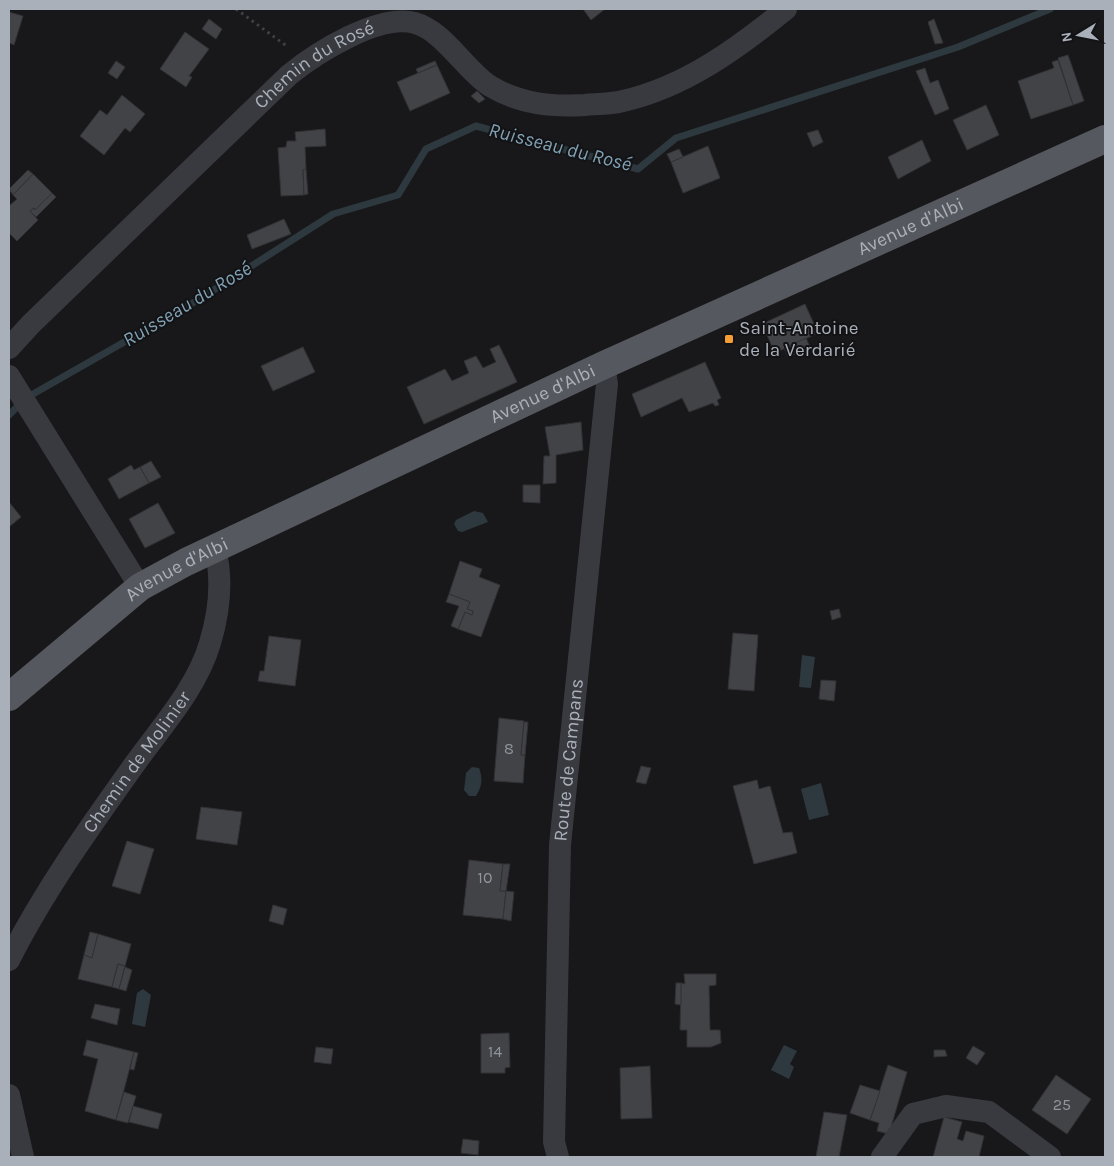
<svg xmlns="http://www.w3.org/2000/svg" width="1114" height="1166" font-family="Karla,sans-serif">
<rect width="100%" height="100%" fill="#18181a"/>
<!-- water -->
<g fill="#2d393e">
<polygon points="474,511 483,513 488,522 462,532 458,531 454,524 456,520"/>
<polygon points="802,655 815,657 811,688 799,687"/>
<path d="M 472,767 L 479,768 C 483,778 482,787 476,796 L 469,796 L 464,790 L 466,773 Z"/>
<polygon points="821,783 829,815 809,820 801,789"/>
<polygon points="143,989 151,995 145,1027 132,1024 137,993"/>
<polygon points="784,1045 797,1051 790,1064 794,1067 789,1079 771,1070"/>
</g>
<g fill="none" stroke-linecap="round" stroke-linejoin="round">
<!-- stream -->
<polyline stroke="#2d393e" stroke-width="7" points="9,415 26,398 198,300 333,214 398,195 426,149 476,126 638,169 676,138 958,47 1050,9"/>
</g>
<!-- building -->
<g fill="#424347" stroke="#323236">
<polygon points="583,9 605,9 591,20"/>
<polygon points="9,12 23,16 14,45 10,43 9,46"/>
<polygon points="209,19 222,29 216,39 202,29"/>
<polygon points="934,19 943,43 935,44 928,22"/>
<polygon points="185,32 209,49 189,76 192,77 186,87 160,69"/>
<polygon points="1068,55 1084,101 1073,105 1058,58"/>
<polygon points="1058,60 1073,105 1031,119 1018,81 1054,68 1052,62"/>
<polygon points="116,61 125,67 117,79 108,73"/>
<polygon points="435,61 437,65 418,73 416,69"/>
<polygon points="437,65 450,93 410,111 397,82"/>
<polygon points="925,68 930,83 938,80 949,109 935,115 916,71"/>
<polygon points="477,91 485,99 479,103 471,96"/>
<polygon points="122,95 145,114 130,132 125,128 104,155 80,136 100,110 107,115"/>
<polygon points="986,105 999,135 967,150 953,120"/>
<polygon points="325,129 326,146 305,147 306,169 303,170 304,195 281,196 278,148 286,147 287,141 296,141 295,132"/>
<polygon points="818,130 823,142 813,147 807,133"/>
<polygon points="922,140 931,161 898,179 888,157"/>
<polygon points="708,146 720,178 683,193 671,162"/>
<polygon points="679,149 683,157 671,162 667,154"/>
<polygon points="306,169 308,194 304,195 303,170"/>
<polygon points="28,170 33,174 13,195 9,189"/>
<polygon points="33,174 52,193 35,210 34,208 30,211 38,220 17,241 9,233 9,206 17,199 13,195"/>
<polygon points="52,193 56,197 36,217 30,211 34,208 35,210"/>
<polygon points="284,219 291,234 252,249 247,235"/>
<polygon points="805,304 818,333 775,353 762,324"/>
<polygon points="806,338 810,347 788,357 784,348"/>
<polygon points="499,345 517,382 424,424 407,387 445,369 452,381 469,373 464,361 476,356 483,368 496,362 490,349"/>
<polygon points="303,347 315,372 273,391 261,366"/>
<polygon points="705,362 721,398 717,400 719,405 715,406 713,403 689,412 682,398 641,417 632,394"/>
<polygon points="581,422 583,450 556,455 556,483 543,484 544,456 550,456 545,427"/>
<polygon points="151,461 161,477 149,483 140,467"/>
<polygon points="131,465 134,470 140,467 149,483 119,499 108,479"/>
<polygon points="523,485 540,485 540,503 523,502"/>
<polygon points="9,502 21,517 9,527"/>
<polygon points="158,503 175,533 145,548 129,519"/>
<polygon points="460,561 482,569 479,577 500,585 481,637 458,629 465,612 472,615 473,611 467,609 470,602 449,594"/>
<polygon points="449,594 470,602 467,609 473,611 472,615 465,612 458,629 451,626 459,606 446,602"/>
<polygon points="839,609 841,617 832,620 830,611"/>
<polygon points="733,633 758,635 754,691 728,689"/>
<polygon points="269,636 301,640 295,686 258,681 260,671 264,671"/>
<polygon points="821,680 836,681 834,701 819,699"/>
<polygon points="499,718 524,721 521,755 525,755 523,783 494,781"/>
<polygon points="524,722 528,722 525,755 521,755"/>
<polygon points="641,766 651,768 646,784 636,782"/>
<polygon points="757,780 759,789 770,786 783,833 792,832 797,853 754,864 733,786"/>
<polygon points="201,807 242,812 237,845 196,839"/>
<polygon points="127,841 154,849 140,894 112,886"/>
<polygon points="469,860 503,864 500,891 506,891 503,919 463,915"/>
<polygon points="503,864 510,864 506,891 500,891"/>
<polygon points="506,891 514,892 511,921 503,919"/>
<polygon points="273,905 287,909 283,925 269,921"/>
<polygon points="90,932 98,934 92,958 84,955"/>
<polygon points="98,934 131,944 125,966 118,964 112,987 78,979 84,955 92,958"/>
<polygon points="118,964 125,966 119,989 112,987"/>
<polygon points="125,967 132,970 126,991 119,989"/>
<polygon points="684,974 716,974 716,985 709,986 710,1030 720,1030 721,1043 711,1047 687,1047 687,1030 680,1030 681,983 685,984"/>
<polygon points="676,983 681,983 681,1005 675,1004"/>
<polygon points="95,1004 120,1009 117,1025 91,1018"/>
<polygon points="509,1033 510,1067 505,1068 505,1073 481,1073 481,1034"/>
<polygon points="87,1040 134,1052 116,1120 85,1111 98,1059 83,1055"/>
<polygon points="973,1046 985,1053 977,1065 966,1058"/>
<polygon points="316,1047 333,1049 331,1064 314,1062"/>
<polygon points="934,1050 945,1050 947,1056 934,1057"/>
<polygon points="134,1052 138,1053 134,1070 130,1069"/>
<polygon points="888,1065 907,1072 889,1134 877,1131 879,1123 870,1120"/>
<polygon points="650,1066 652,1118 621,1119 620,1068"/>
<polygon points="1056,1075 1091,1099 1067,1134 1032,1110"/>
<polygon points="860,1085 880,1091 870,1120 850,1113"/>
<polygon points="124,1092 136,1096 128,1123 116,1120"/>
<polygon points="133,1106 162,1114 158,1129 129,1122"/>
<polygon points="824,1112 847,1115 839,1157 816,1157"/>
<polygon points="944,1117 962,1122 957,1139 963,1141 966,1131 984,1136 979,1157 933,1157"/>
<polygon points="463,1139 479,1141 478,1155 461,1153"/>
</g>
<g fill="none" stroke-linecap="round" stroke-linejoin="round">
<!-- path -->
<polyline stroke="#3f4146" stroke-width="3" stroke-dasharray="2.5 4" stroke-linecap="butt" points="236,9 288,47"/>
<!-- minor -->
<g stroke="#393a3f" stroke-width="22">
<path id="s1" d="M 9,348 L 31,324 L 289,75 C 316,53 379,13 415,23 C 444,31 466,71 490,86 C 520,104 551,107 585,105 C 597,104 611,104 623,101 C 685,87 738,48 786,9"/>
<polyline points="9,376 140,587"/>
<path id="s2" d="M 9,960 C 44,891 89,828 134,765 C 161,727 197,688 210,643 C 219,613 223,580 215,549"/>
<polyline points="9,1095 23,1157"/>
<path id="s3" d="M 558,1157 L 554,1142 L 560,845 L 607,384 L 604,365"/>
<polyline points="882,1157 913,1114 946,1106 989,1112 1050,1157"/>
</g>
<!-- major -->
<path stroke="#55585e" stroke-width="28" id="s4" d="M 9,697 L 140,587 L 186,562 L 604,365 L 1105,139"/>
</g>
<!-- markers -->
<rect fill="#f49e35" stroke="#131315" stroke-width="2" x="724" y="334" width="10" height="10" rx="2.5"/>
<g text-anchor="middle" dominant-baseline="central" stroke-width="4" stroke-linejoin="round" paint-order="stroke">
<!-- number labels -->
<g font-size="16" fill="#90959d">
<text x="509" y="748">8</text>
<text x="485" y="877">10</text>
<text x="495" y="1051">14</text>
<text x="1062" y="1104">25</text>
</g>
<!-- street labels -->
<g font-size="19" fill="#aab0ba" stroke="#131315">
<text stroke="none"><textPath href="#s1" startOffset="418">Chemin du Rosé</textPath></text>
<text stroke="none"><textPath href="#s4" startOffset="1022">Avenue d'Albi</textPath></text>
<text stroke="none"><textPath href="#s4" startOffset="618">Avenue d'Albi</textPath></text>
<text stroke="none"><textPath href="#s4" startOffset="212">Avenue d'Albi</textPath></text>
<text stroke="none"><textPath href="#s3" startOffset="398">Route de Campans</textPath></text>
<text stroke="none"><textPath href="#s2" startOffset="236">Chemin de Molinier</textPath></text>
</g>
<!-- poi labels -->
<g font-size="19" fill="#aab0ba" stroke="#131315" text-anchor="start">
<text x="739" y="328">Saint-Antoine<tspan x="739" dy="22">de la Verdarié</tspan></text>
</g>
<!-- water labels -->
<g font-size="20" font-style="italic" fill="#81a2b5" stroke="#131315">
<text transform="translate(560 147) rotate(14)">Ruisseau du Rosé</text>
<text transform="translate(187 304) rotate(-31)">Ruisseau du Rosé</text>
</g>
</g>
<!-- border -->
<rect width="1114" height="1166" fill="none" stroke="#aab0ba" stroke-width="20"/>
<!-- north arrow -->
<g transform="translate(1079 35) rotate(260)" stroke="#131315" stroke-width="4" paint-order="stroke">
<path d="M0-4L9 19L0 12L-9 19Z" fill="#aab0ba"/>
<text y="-8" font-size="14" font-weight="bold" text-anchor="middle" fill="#aab0ba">N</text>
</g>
</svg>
